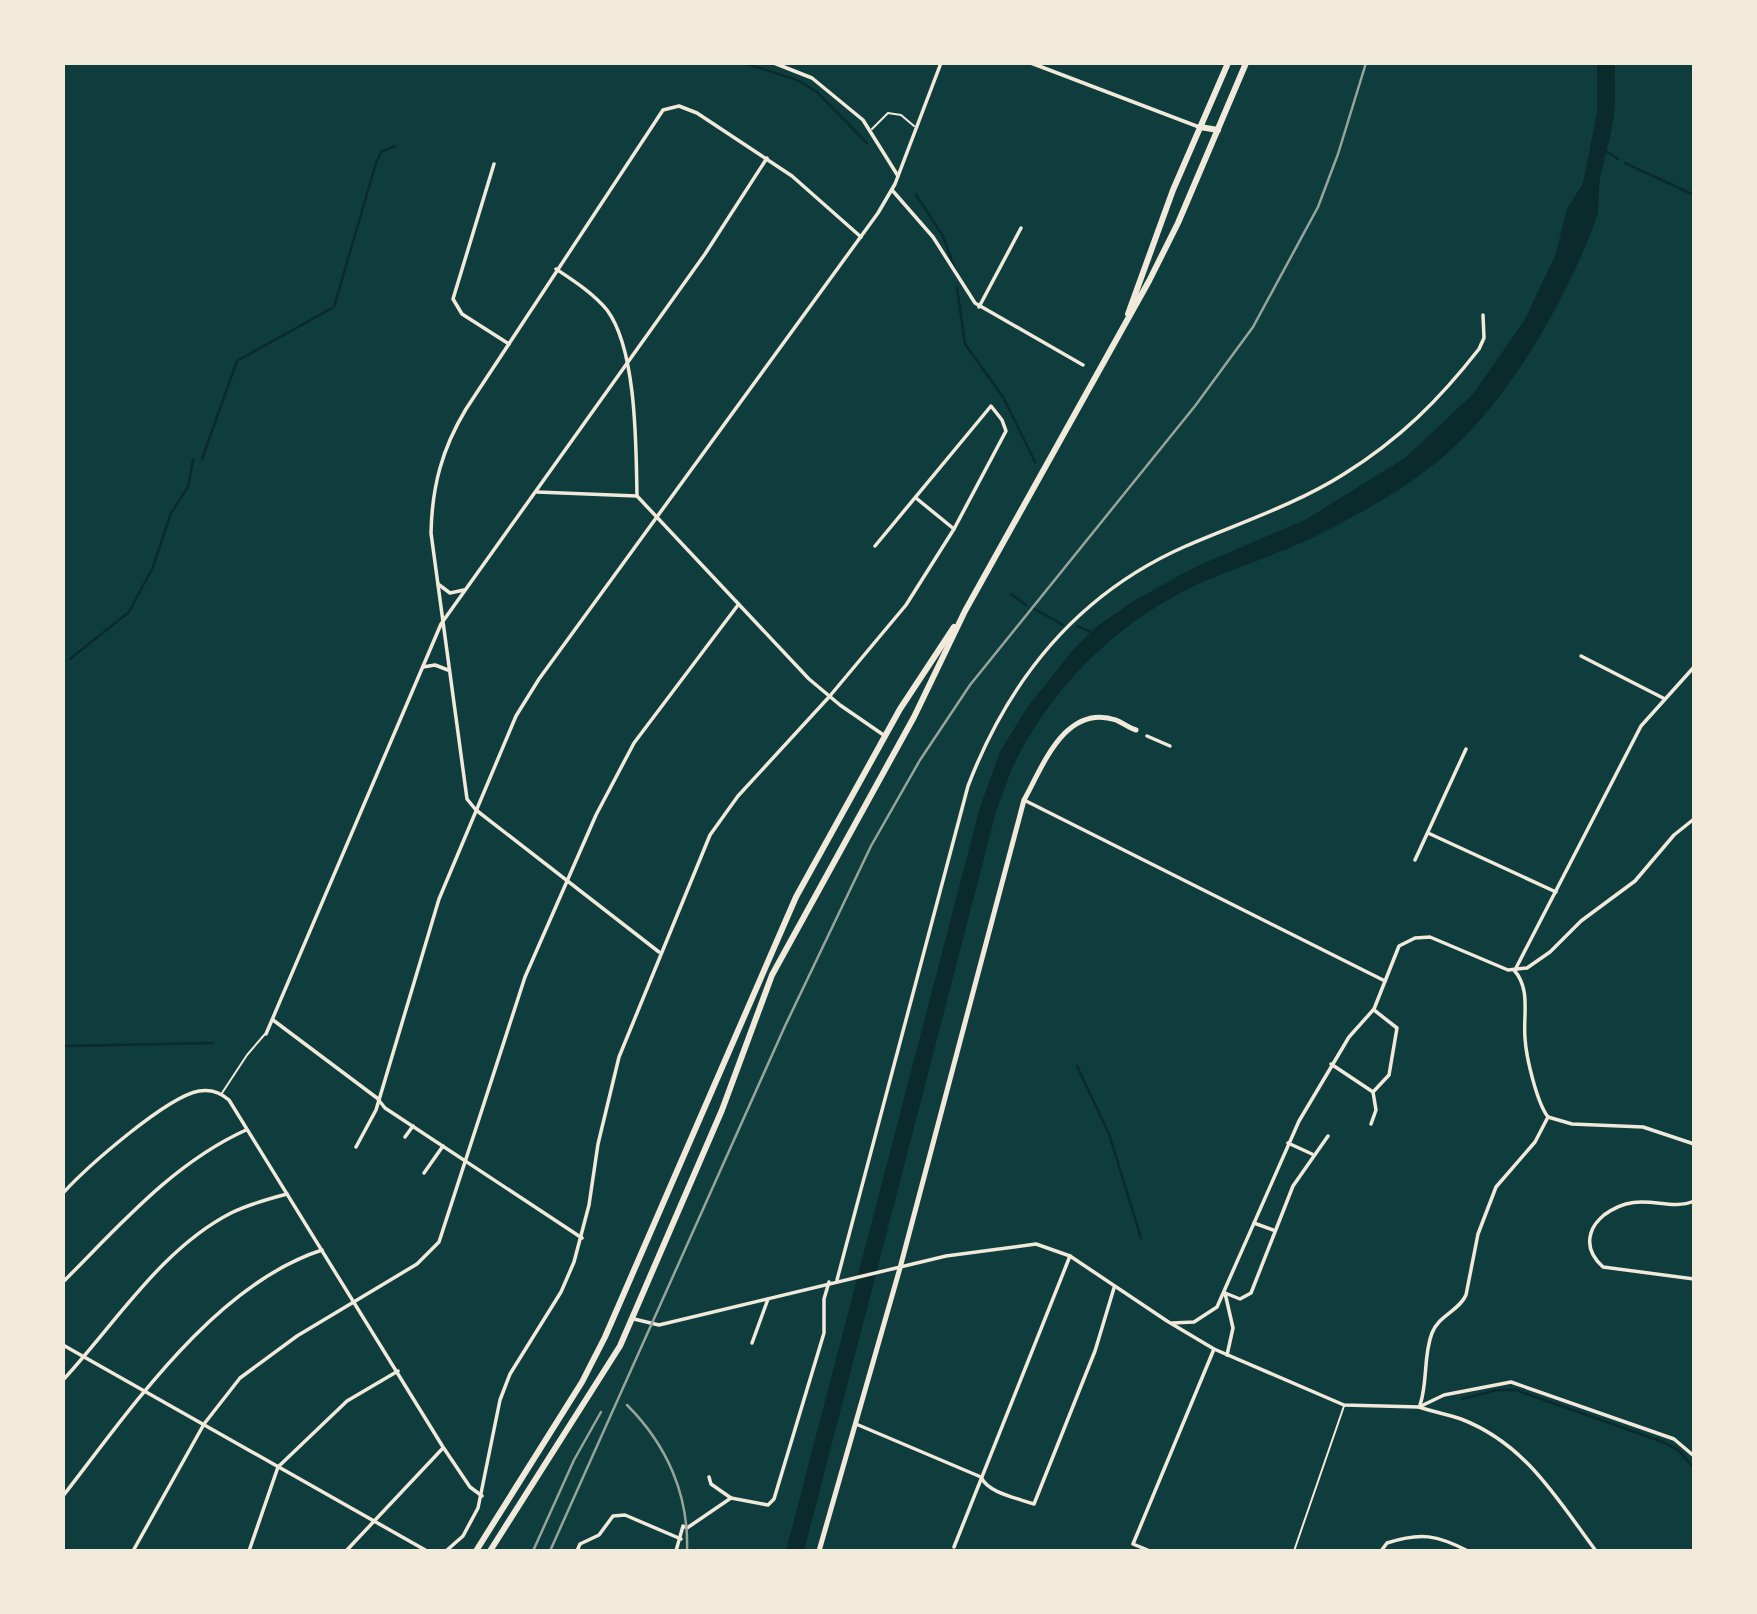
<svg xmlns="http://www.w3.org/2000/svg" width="1757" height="1614" font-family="'Noto Sans',sans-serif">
<rect width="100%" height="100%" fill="#0f3d3e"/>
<!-- water -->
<path fill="#0a2a2b" d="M 1597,63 L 1615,63 C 1614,80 1616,99 1614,116 C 1611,140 1601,164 1599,188 C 1598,199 1600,208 1596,219 C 1567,298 1513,393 1451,450 C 1417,481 1372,507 1332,528 C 1292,550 1247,563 1205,581 C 1124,617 1058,679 1017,758 C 1008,775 1003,795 996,812 L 804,1551 L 786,1551 L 980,807 L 1000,752 L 1026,709 L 1073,650 L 1096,627 L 1135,600 L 1195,567 L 1305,520 L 1405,458 L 1473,394 L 1524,321 L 1555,256 L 1567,209 L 1583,183 L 1597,112 Z"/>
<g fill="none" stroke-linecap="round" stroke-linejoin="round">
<!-- stream -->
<g stroke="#0a2a2b" stroke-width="2.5">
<polyline points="744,63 797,80"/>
<polyline points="799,81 817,92 867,143"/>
<polyline points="1606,151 1618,159"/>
<polyline points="1625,163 1694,195"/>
<polyline points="916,195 943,236 956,272"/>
<polyline points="957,288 965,344 1003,397 1035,462"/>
<polyline points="202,459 237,361 334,307 376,163 381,152 395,146"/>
<polyline points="1011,594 1026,605"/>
<polyline points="1033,608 1063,625"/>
<polyline points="1077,626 1093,633"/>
<polyline points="70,659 129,612 153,567 171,513 188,487 193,460"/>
<polyline points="63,1046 213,1043"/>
<polyline points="1077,1066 1109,1134 1141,1238"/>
<polyline points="1462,1399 1497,1390 1516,1390 1663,1442 1678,1450 1694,1468"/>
</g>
<!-- service -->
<g stroke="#f1e9da" stroke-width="2">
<polyline points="872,129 888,113 901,115 914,126"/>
<polyline points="222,1093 247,1055 265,1034"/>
<polyline points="1294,1551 1344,1406"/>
</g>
<!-- minor -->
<g stroke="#f1e9da" stroke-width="3.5">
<polyline points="774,63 812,78 863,120 898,176"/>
<polyline points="1031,63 1199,127"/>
<polyline points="494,164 453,299 462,314 509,344"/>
<polyline points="892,190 933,237 975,303 1083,365"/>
<path d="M 556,269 C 574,281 593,293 607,310 C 637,350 636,448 637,496 L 809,679 L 840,705 L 885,736"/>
<polyline points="979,307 1021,228"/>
<polyline points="537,492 637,496"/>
<polyline points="916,498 954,529"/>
<polyline points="438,584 450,593 464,590"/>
<polyline points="1581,656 1665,699"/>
<polyline points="423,667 435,665 448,670"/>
<polyline points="1147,736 1170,746"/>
<polyline points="1024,800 1385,981"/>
<polyline points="1428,833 1556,892"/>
<polyline points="1415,860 1466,749"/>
<path d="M 659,952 L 476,810 L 467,799 L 431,533 C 432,486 442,449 466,409 L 663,110 L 679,106 L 697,113 L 792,176 L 861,237"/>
<polyline points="1516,968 1641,726 1694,667"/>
<path d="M 1514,970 C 1531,989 1523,1015 1525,1038 C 1526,1057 1537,1103 1548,1117"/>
<polyline points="273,1020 377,1098 385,1108 582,1238"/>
<polyline points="266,1034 441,624 705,254 767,158"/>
<polyline points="1331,1064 1373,1092"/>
<polyline points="1548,1117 1572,1124 1643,1127 1694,1144"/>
<polyline points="1371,1124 1376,1110 1373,1092 1389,1075 1397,1028 1374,1010"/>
<polyline points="405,1137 413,1126"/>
<polyline points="1288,1143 1312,1154"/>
<polyline points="356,1147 376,1110 439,899 516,716 539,679 878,213 895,184 941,63"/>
<polyline points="424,1173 443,1146"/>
<path d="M 63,1193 C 87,1167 166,1097 199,1091 C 211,1089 220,1092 229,1100 L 443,1447 L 470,1487 L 482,1496"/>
<path d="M 1694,1201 C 1666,1213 1640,1188 1604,1215 C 1598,1220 1593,1226 1591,1233 C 1587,1246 1593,1258 1603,1267 L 1694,1279"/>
<polyline points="1254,1223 1273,1230"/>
<path d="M 837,1280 L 968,786 C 1009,679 1079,593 1186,546 C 1239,523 1295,505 1344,474 C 1400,439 1439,400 1479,349 L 1484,338 L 1483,315"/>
<path d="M 63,1282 C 119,1226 173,1163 246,1130"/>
<polyline points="1225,1293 1240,1299 1251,1293 1293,1186 1328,1136"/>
<polyline points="1225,1293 1233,1328 1227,1355"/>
<polyline points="634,1319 659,1325 946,1256 1036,1244 1070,1256 1167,1321 1214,1349 1344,1405 1419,1407 1444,1395 1511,1382 1674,1439 1694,1456"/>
<polyline points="1172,1323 1194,1322 1217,1307 1299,1121 1349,1037 1374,1009 1399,946 1415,938 1430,937 1508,970 1527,968 1550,952 1581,921 1635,881 1674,835 1694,819"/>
<polyline points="752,1343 768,1299"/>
<polyline points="63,1345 427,1551"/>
<path d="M 63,1380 C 115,1324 161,1249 231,1213 C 249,1204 268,1199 287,1194"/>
<path d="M 1420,1405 C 1428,1382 1423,1356 1432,1333 C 1439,1315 1459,1311 1466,1295 L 1478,1234 L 1496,1187 L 1535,1142 L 1548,1117"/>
<path d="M 1419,1407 C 1433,1412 1447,1414 1461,1419 C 1526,1444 1557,1499 1596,1551"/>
<path d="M 856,1424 L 981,1477 C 988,1493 1017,1498 1034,1504 L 1095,1351 L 1114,1288"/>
<polyline points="709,1477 711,1484 731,1498"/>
<path d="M 63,1496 C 130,1410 214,1285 322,1250"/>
<polyline points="954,1547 1070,1256"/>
<polyline points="133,1551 204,1424 240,1378 297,1336 417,1264 439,1242 525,977 596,815 634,743 738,605"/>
<polyline points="249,1551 278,1467 347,1401 398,1371"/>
<polyline points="346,1551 443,1448"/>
<polyline points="446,1551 463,1536 478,1508 500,1400 510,1374 561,1292 574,1262 589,1205 598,1144 619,1057 710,835 738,796 829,697 906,605 954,529 1006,431 1002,420 991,406 875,546"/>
<polyline points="577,1551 580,1544 599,1535 613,1516 625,1515 681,1539"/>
<polyline points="676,1551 683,1526 687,1528 731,1498 768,1505 774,1499 824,1333 824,1299 829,1282"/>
<polyline points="1150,1551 1133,1544 1214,1349"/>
<path d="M 1381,1551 L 1387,1543 C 1421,1532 1437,1535 1468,1551"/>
</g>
<!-- tertiary -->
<path stroke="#f1e9da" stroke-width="5" d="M 819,1551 L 900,1268 L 1024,800 C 1043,766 1065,703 1116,720 C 1123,723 1129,728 1136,730"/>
<!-- primary -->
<g stroke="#f1e9da" stroke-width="6">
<polyline points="1200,127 1218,130"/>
<polyline points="1128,314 1173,190 1228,63"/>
<polyline points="476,1551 582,1382 605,1337 796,897 900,709 954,627"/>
<polyline points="490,1551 620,1346 722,1110 772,975 914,717 965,611 1149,281 1178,223 1246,63"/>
</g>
<!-- rail -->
<g stroke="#97a49c" stroke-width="2.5">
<path d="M 627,1405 C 667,1445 689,1495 687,1551"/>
<polyline points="533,1551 574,1460 601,1412"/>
<polyline points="550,1551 785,1026 871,846 920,760 970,685 1195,406 1253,327 1318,207 1338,154 1366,63"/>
</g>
</g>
<!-- border -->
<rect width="1757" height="1614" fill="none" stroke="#f1e9da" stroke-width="130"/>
</svg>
